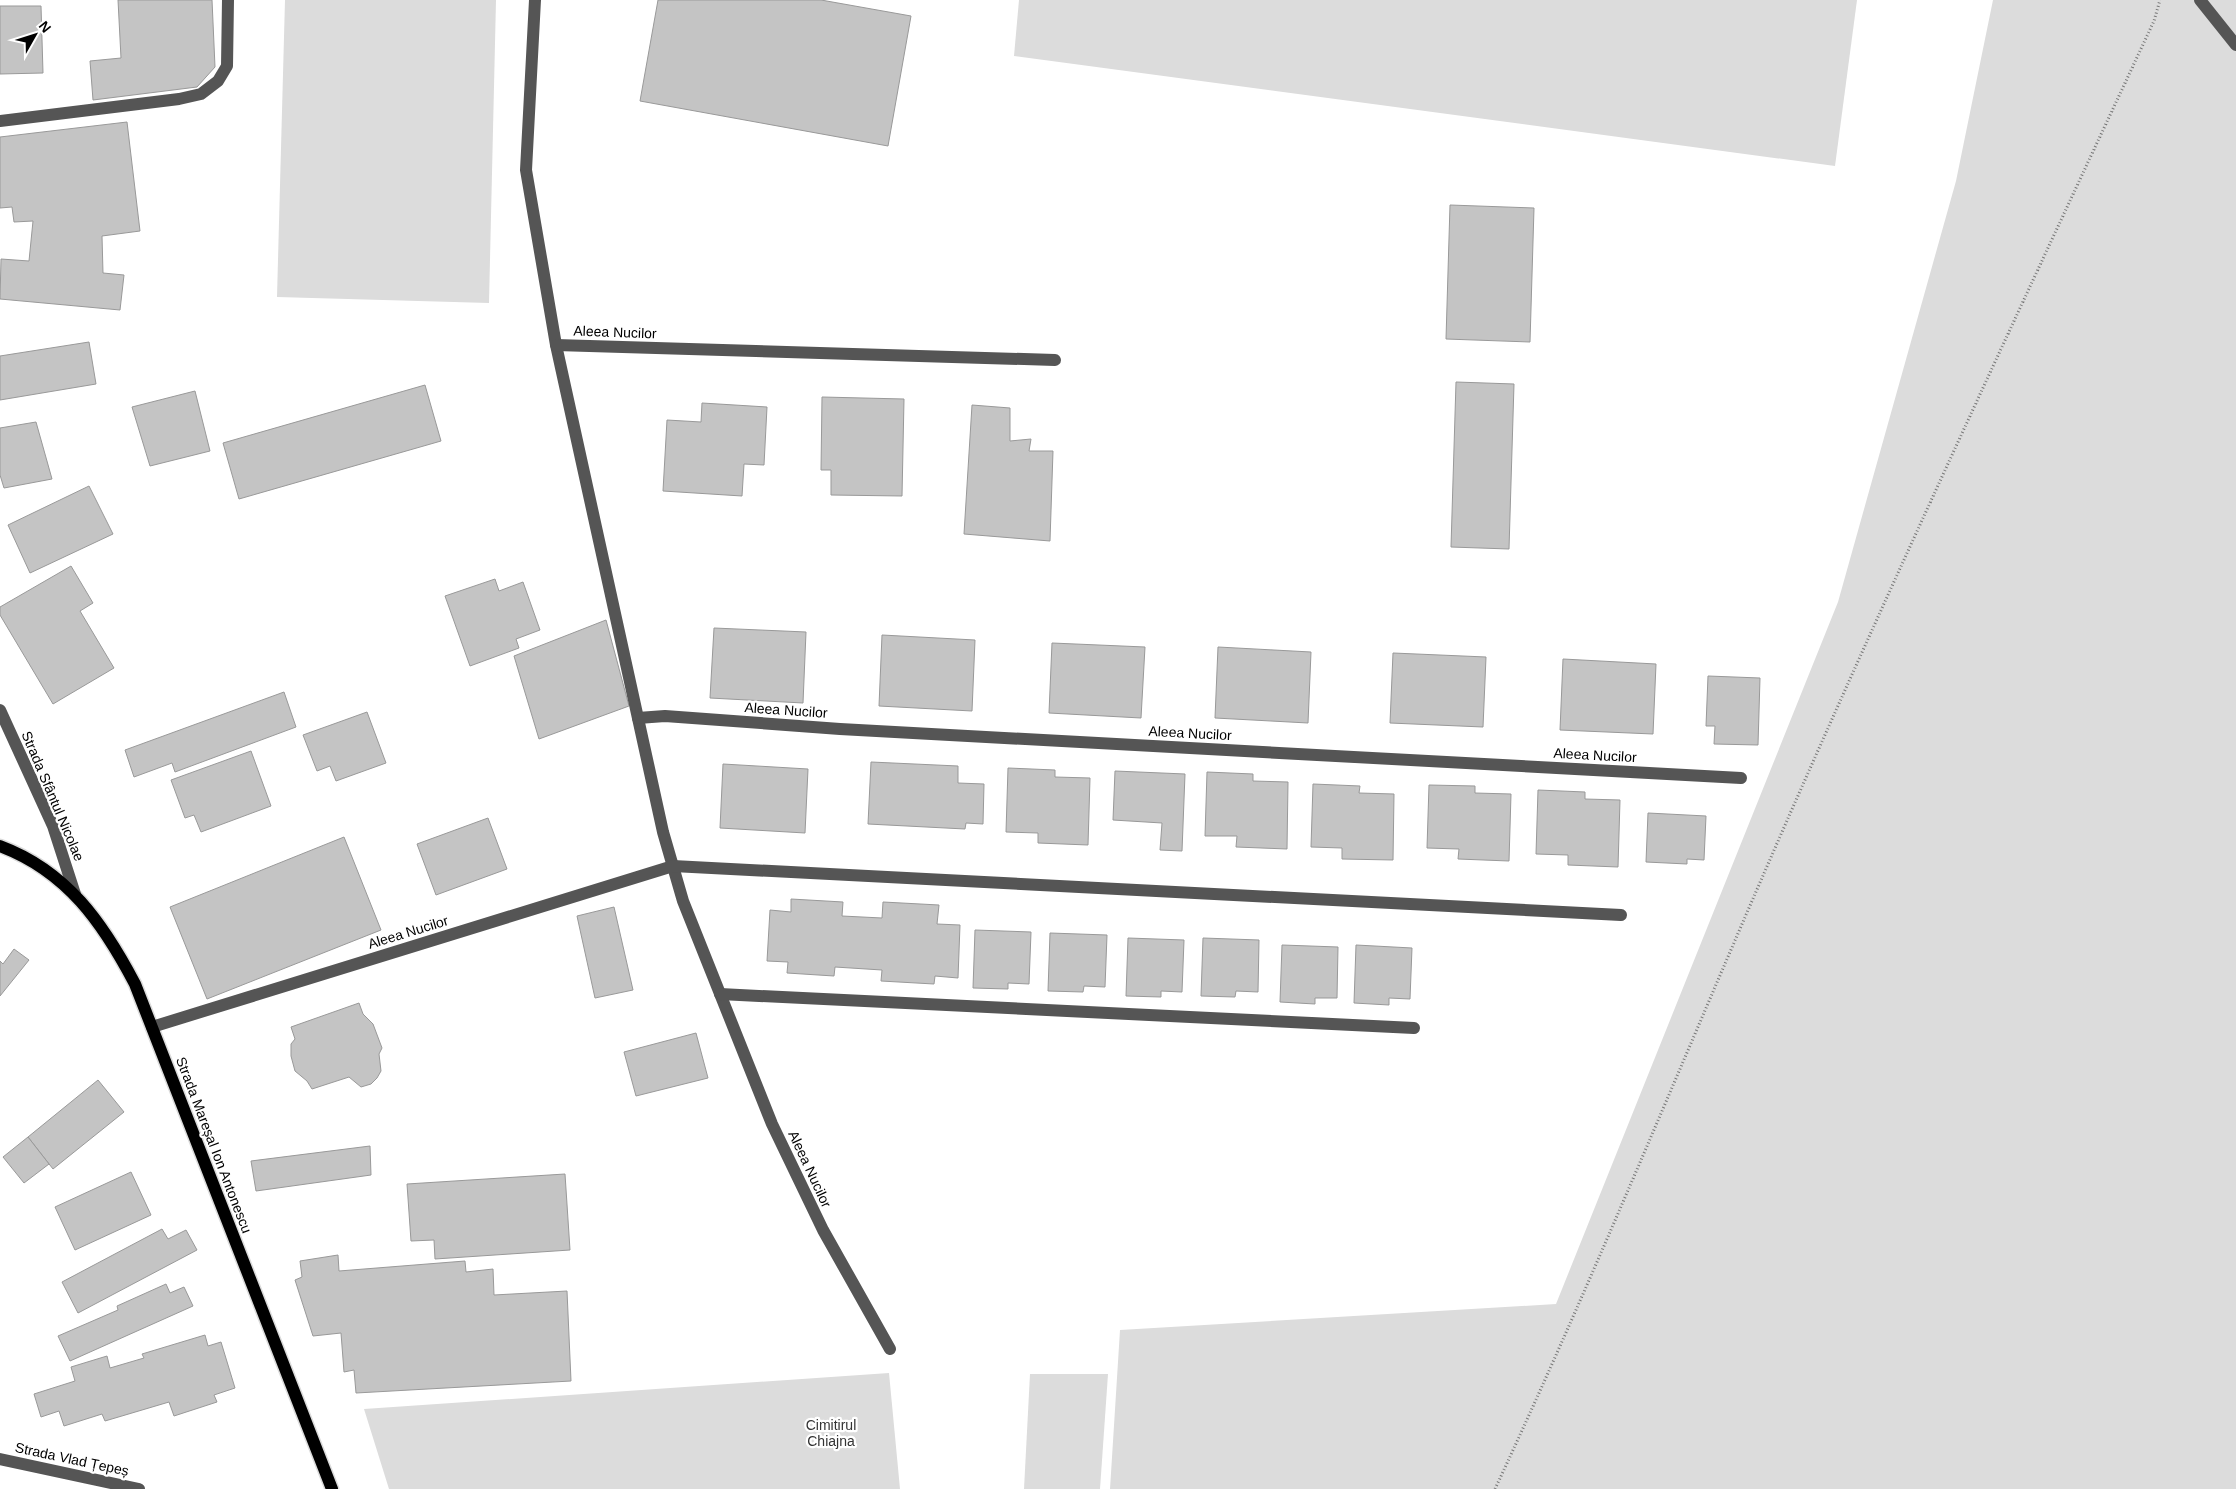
<svg xmlns="http://www.w3.org/2000/svg" width="2236" height="1489" font-family="Helvetica,sans-serif">
<rect width="100%" height="100%" fill="#fff"/>
<!-- green -->
<g fill="#dcdcdc">
<polygon points="285,0 496,0 489,303 277,297"/>
<polygon points="1019,0 1857,0 1835,166 1014,56"/>
<polygon points="1993,0 2236,0 2236,1489 1110,1489 1120,1330 1556,1304 1838,602 1956,181"/>
<polygon points="889,1373 900,1489 389,1489 364,1409"/>
<polygon points="1030,1374 1108,1374 1100,1489 1024,1489"/>
</g>
<!-- building -->
<g fill="#c4c4c4" stroke="#999">
<polygon points="118,0 212,0 215,67 197,87 93,100 90,61 121,58"/>
<polygon points="658,0 821,0 911,16 888,146 640,101"/>
<polygon points="0,6 41,6 43,73 0,74"/>
<polygon points="127,122 140,231 102,236 103,273 124,275 120,310 0,299 1,259 29,261 33,221 14,222 12,207 0,208 0,137"/>
<polygon points="1450,205 1534,208 1530,342 1446,339"/>
<polygon points="89,342 96,384 0,400 0,356"/>
<polygon points="1456,382 1514,384 1509,549 1451,547"/>
<polygon points="425,385 441,441 239,499 223,443"/>
<polygon points="195,391 210,451 150,466 132,407"/>
<polygon points="822,397 904,399 902,496 831,495 831,470 821,470"/>
<polygon points="702,403 767,407 764,465 744,464 742,496 663,491 667,420 701,422"/>
<polygon points="972,405 1010,408 1010,441 1031,439 1029,451 1053,451 1050,541 964,534"/>
<polygon points="36,422 52,479 4,488 0,475 0,428"/>
<polygon points="89,486 113,534 30,573 8,525"/>
<polygon points="71,566 93,603 80,611 114,668 53,704 0,615 0,607"/>
<polygon points="495,579 499,591 523,582 540,630 516,639 519,648 470,666 445,596"/>
<polygon points="606,620 629,706 539,739 514,656"/>
<polygon points="714,628 806,632 803,703 710,698"/>
<polygon points="882,635 975,640 972,711 879,706"/>
<polygon points="1052,643 1145,647 1141,718 1049,713"/>
<polygon points="1218,647 1311,652 1308,723 1215,718"/>
<polygon points="1393,653 1486,657 1483,727 1390,723"/>
<polygon points="1563,659 1656,664 1653,734 1560,730"/>
<polygon points="1708,676 1760,678 1758,745 1714,744 1715,726 1706,726"/>
<polygon points="284,692 296,727 175,772 172,763 134,777 125,750"/>
<polygon points="367,712 386,763 336,781 330,766 317,771 303,735"/>
<polygon points="251,751 271,806 201,832 194,815 185,818 171,780"/>
<polygon points="871,762 958,766 958,783 984,784 983,824 966,823 965,829 868,824"/>
<polygon points="723,764 808,769 805,833 720,828"/>
<polygon points="1008,768 1055,770 1055,777 1090,778 1088,845 1038,843 1038,833 1006,832"/>
<polygon points="1115,771 1185,774 1182,851 1160,850 1162,823 1113,820"/>
<polygon points="1207,772 1253,774 1253,781 1288,782 1287,849 1236,847 1237,836 1205,836"/>
<polygon points="1313,784 1360,786 1359,793 1394,794 1393,860 1342,859 1342,848 1311,847"/>
<polygon points="1429,785 1475,786 1475,793 1511,794 1509,861 1458,859 1459,849 1427,848"/>
<polygon points="1538,790 1585,792 1585,799 1620,800 1618,867 1568,865 1568,855 1536,854"/>
<polygon points="1648,813 1706,816 1704,860 1687,859 1687,864 1646,862"/>
<polygon points="488,818 507,869 436,895 417,844"/>
<polygon points="344,837 381,930 207,999 170,907"/>
<polygon points="791,899 843,902 842,916 882,918 883,902 939,905 937,924 960,925 958,978 935,976 934,984 881,981 882,970 835,967 834,976 787,973 788,962 767,961 770,910 791,912"/>
<polygon points="614,907 633,990 595,998 577,916"/>
<polygon points="975,930 1031,932 1029,984 1008,983 1008,989 973,988"/>
<polygon points="1050,933 1107,935 1105,987 1084,986 1083,992 1048,991"/>
<polygon points="1128,938 1184,940 1182,992 1161,991 1161,997 1126,996"/>
<polygon points="1203,938 1259,940 1258,992 1236,991 1235,997 1201,996"/>
<polygon points="1282,945 1338,947 1337,998 1315,998 1315,1004 1280,1002"/>
<polygon points="1356,945 1412,948 1410,999 1389,998 1389,1005 1354,1003"/>
<polygon points="14,949 29,960 0,996 0,961 3,964"/>
<polygon points="359,1003 363,1014 373,1024 382,1048 379,1054 381,1071 377,1078 371,1084 361,1087 349,1077 312,1089 307,1081 295,1071 291,1056 291,1044 295,1039 291,1027"/>
<polygon points="696,1033 708,1078 636,1096 624,1052"/>
<polygon points="98,1080 124,1112 53,1169 28,1137"/>
<polygon points="28,1137 49,1164 24,1183 3,1157"/>
<polygon points="370,1146 371,1175 256,1191 251,1161"/>
<polygon points="131,1172 151,1215 75,1250 55,1207"/>
<polygon points="565,1174 570,1250 435,1259 434,1240 411,1241 407,1184"/>
<polygon points="162,1229 168,1239 186,1230 197,1250 78,1313 62,1282"/>
<polygon points="338,1255 339,1271 465,1261 466,1272 493,1269 494,1295 567,1291 571,1381 356,1393 354,1370 344,1372 341,1333 313,1336 295,1280 302,1277 300,1261"/>
<polygon points="166,1284 170,1293 184,1287 193,1306 70,1361 58,1336 118,1310 117,1306"/>
<polygon points="205,1335 208,1346 221,1342 235,1388 214,1395 217,1402 174,1416 169,1402 105,1421 102,1414 64,1426 59,1411 41,1417 34,1394 75,1381 71,1367 107,1356 110,1368 144,1358 142,1354"/>
</g>
<g fill="none" stroke-linecap="round" stroke-linejoin="round">
<defs>
<path id="major" d="M 0,846 C 67,871 103,923 135,984 L 332,1489"/>
</defs>
<!-- major casing -->
<use href="#major" stroke="#dbdbdb" stroke-width="15"/>
<!-- path -->
<path stroke="#777" stroke-width="3" stroke-dasharray="1 2.5" stroke-linecap="butt" d="M 1495,1489 C 1600,1264 1693,1034 1793,807 C 1909,544 2032,282 2154,21 L 2160,0"/>
<!-- minor -->
<g stroke="#555" stroke-width="12">
<polyline points="535,0 526,170 556,345 663,832 683,901 772,1124 823,1230 890,1349"/>
<polyline points="2200,0 2236,45"/>
<polyline points="0,121 179,99 201,94 218,81 227,66 228,0"/>
<polyline points="556,345 1055,360"/>
<polyline points="0,710 53,826 75,894"/>
<polyline points="638,718 665,716 840,729 1741,778"/>
<polyline points="720,994 1414,1028"/>
<polyline points="152,1027 673,866 1621,915"/>
<polyline points="0,1459 139,1489"/>
</g>
<!-- major -->
<use href="#major" stroke="#000" stroke-width="12"/>
</g>
<g text-anchor="middle" dominant-baseline="central" stroke-width="4.5" stroke-linejoin="round" paint-order="stroke">
<!-- street labels -->
<g font-size="14" fill="#000" stroke="#fff">
<text transform="translate(615 332) rotate(2)">Aleea Nucilor</text>
<text transform="translate(786 710) rotate(4)">Aleea Nucilor</text>
<text transform="translate(1190 733) rotate(3)">Aleea Nucilor</text>
<text transform="translate(1595 755) rotate(3)">Aleea Nucilor</text>
<text transform="translate(53 796) rotate(67)">Strada Sfântul Nicolae</text>
<text transform="translate(408 932) rotate(-17)">Aleea Nucilor</text>
<text transform="translate(214 1145) rotate(69)">Strada Mareșal Ion Antonescu</text>
<text transform="translate(810 1169) rotate(65)">Aleea Nucilor</text>
<text transform="translate(72 1459) rotate(12)">Strada Vlad Țepeș</text>
</g>
<!-- park labels -->
<g font-size="14" fill="#333" stroke="#fff">
<text x="831" y="1425">Cimitirul<tspan x="831" dy="16">Chiajna</tspan></text>
</g>
</g>
<!-- north arrow -->
<g transform="translate(35 35) rotate(51)" stroke="#ffffff" stroke-width="4" paint-order="stroke">
<path d="M0-4L9 19L0 12L-9 19Z" fill="#000000"/>
<text y="-8" font-size="14" font-weight="bold" text-anchor="middle" fill="#000000">N</text>
</g>
</svg>
